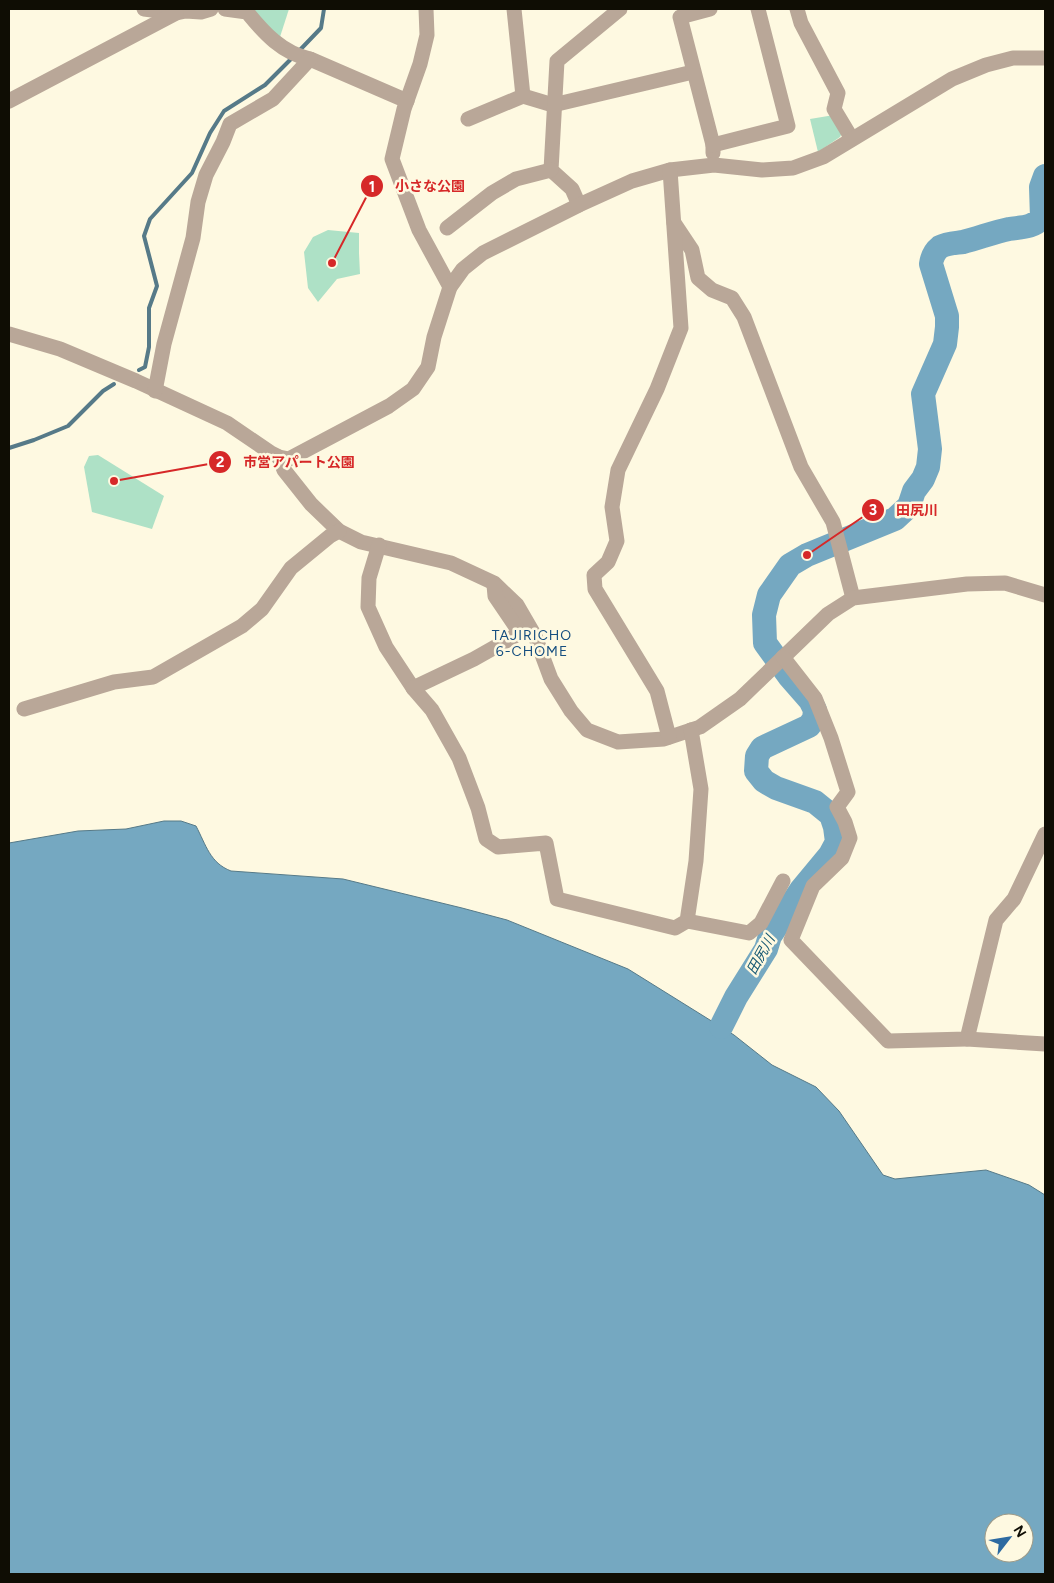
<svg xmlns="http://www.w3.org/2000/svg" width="1054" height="1583" font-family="Figtree,'Noto Sans JP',sans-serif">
<rect width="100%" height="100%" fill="#fef9e1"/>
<!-- green -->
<g fill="#aee1c6">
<polygon points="232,9 289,9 279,40"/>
<polygon points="834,115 843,131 840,137 818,152 810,119"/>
<polygon points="328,230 359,233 359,253 360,274 337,279 318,302 308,288 304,252 313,237"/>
<polygon points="98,455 164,496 152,529 92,512 84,467 89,456"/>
</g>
<!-- water -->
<path fill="#75a8c1" stroke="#567a88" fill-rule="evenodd" d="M 164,821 L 181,821 L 196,826 C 206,845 210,863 231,871 L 343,879 L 462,908 L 507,920 L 628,969 L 734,1035 L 772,1065 L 816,1087 L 839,1111 L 883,1175 L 895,1179 L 986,1170 L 1029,1185 L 1045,1195 L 1045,1574 L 9,1574 L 9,843 L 78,831 L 126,829 ZM 994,1523 L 1024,1523 L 1024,1553 L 994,1553 Z"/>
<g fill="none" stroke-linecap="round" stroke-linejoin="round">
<!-- stream -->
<g stroke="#567a88" stroke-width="4">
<polyline points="298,52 321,28 324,9"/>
<polyline points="139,370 145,367 149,347 149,308 157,286 144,236 150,219 192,173 210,133 224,111 265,85 293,57"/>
<polyline points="9,448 34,440 68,426 103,391 114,384"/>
</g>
<!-- river -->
<path stroke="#75a8c1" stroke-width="24" d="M 721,1027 L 736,997 L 766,949 L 770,936 L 801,890 L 830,855 L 837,842 L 835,827 L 831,815 L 815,802 L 776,788 L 764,781 L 756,771 L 757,756 L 762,748 L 809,726 L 814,719 L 815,710 L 810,700 L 789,676 L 765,643 L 764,615 L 769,595 L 790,565 L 807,555 L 895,519 L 909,506 L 914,491 L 923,479 L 928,467 L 930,449 L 923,394 L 945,344 L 947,327 L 947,316 L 931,264 C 932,257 935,251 940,247 C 947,243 956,243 963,242 C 979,238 994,232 1009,229 C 1022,227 1032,228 1042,218 L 1041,187 L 1045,176"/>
<!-- minor -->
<g stroke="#b9a798" stroke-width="15">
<polyline points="144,9 176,13 186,11 201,12 211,9"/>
<path d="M 225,9 L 247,12 C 264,33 282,53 310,59 L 407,101"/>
<polyline points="426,9 427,35 420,64 404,109 392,159 419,230 450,287"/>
<polyline points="514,9 523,96 553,105 693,72"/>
<polyline points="710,9 680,17 713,145 713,153"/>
<polyline points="797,9 801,23 838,93 834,109 852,139"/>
<polyline points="9,101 176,13"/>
<polyline points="468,119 523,96"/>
<polyline points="713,145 788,126 758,9"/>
<polyline points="579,205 572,189 551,170 557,61 620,9"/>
<polyline points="674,223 692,250 698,278 712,290 732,298 744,317 801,467 833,522 853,598"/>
<polyline points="447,228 492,193 516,179 551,170"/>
<polyline points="9,334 60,349 136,381 227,423 271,453 279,457 289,459 389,406 413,389 428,367 434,337 450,287 463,269 483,253 579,205 632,181 670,170 714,165 762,170 793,168 823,157 952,79 986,65 1013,58 1045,58"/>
<polyline points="155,391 164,344 193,238 198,202 206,175 223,142 230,124 273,99 310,59"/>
<polyline points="279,457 284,470 311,504 339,531 361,542 451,563 494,583 517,605 535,636 551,679 571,711 587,730 618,742 664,739 700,727 740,699 828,614 853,598 967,584 1005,583 1045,595"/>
<polyline points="379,545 369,578 368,607 386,647 413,688 432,710 459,758 478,808 486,839 498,847 546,843 557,899 675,928 687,921 696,861 701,789 691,730"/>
<polyline points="783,657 815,698 831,738 848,792 837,807 845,822 850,838 842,858 813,886 791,940 888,1041 967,1039 996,920 1014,899 1045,834"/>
<polyline points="413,688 474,659 520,633 495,596 494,585"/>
<polyline points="24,709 114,682 153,677 242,626 262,609 291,568 330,536 339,531"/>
<polyline points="669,737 657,691 595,589 594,575 608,562 617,541 612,507 618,470 657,389 681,328 670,170"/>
<polyline points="687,921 749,933 761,923 783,881"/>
<polyline points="967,1039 1045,1044"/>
</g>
</g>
<g text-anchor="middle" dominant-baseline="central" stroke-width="5" stroke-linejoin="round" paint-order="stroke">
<!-- neighbourhood labels -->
<g font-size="14" letter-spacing="1" fill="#154e7f" stroke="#fef9e1">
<text x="532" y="635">TAJIRICHO<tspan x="532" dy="16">6-CHOME</tspan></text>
</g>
<!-- water labels -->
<g font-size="14" font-style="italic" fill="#175973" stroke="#fef9e1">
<text transform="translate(761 955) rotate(-61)">田尻川</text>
</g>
</g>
<!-- callouts -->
<path fill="none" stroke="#d62828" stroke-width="2" d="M332 263L372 186M114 481L220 462M807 555L873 510"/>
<g fill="#d62828" stroke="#fef9e1" stroke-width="2">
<circle cx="332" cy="263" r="5"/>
<circle cx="114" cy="481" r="5"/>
<circle cx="807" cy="555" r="5"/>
<circle cx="372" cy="186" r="12"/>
<circle cx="220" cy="462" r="12"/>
<circle cx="873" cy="510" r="12"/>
</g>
<g font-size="15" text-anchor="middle" font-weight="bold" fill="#fff">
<text x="372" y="192">1</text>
<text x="220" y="467">2</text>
<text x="873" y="515">3</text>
</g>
<g font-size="14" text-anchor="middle" font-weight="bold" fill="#d62828" stroke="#fef9e1" stroke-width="5" stroke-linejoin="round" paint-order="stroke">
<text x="430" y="191">小さな公園</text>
<text x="299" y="467">市営アパート公園</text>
<text x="917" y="515">田尻川</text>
</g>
<!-- border -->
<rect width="1054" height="1583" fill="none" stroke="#0f0d04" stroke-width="20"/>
<!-- north arrow -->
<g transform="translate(1009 1538) rotate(59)"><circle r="24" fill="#fef9e1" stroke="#9e9b89"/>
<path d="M0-4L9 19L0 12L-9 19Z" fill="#2d6aa1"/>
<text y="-8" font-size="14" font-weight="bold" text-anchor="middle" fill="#0f0d04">N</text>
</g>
</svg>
